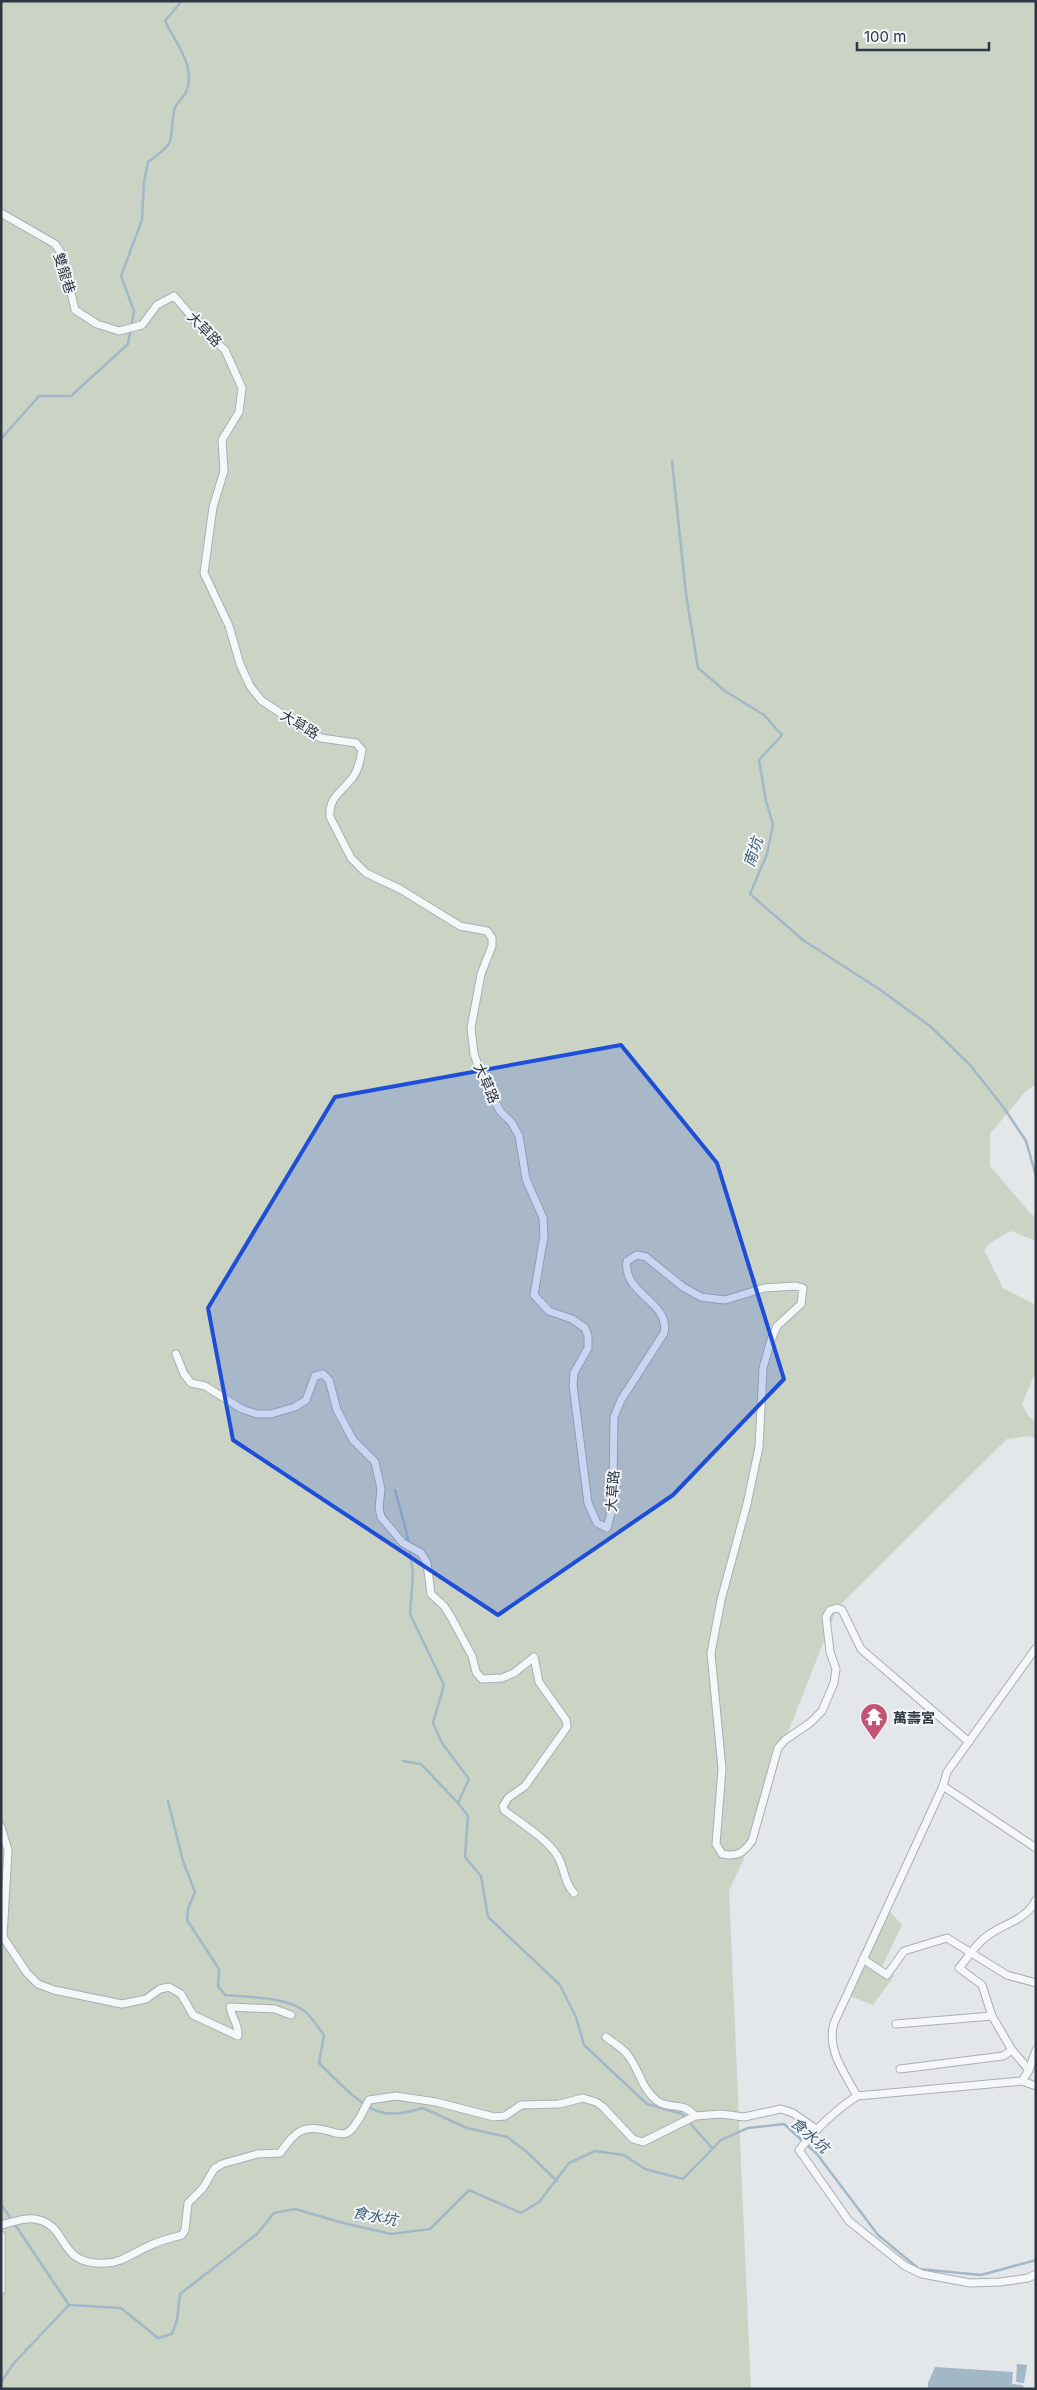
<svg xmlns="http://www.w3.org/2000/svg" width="1037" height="2390" font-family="Inter,'Noto Sans TC',sans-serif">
<rect width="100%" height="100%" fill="#e3e7ea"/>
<!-- green -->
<g fill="#cbd3c5">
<polygon points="1,1 1036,1 1036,1084 1025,1092 990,1134 990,1166 1031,1214 1036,1217 1036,1241 1011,1231 990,1243 984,1250 1003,1288 1036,1305 1036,1371 1022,1404 1029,1417 1036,1421 1036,1439 1031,1436 1007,1439 837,1608 785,1740 752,1841 729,1891 751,2389 1,2389"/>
<polygon points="887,1908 902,1925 881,1969 894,1976 873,2005 850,1996"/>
</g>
<!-- water -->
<g fill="#a2b8c7">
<polygon points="1017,2364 1027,2365 1024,2383 1016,2382"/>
<polygon points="935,2367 1013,2372 1012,2384 1022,2385 1025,2389 928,2389 928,2383"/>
</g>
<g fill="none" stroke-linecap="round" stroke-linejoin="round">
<!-- stream -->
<g stroke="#a2b8c7" stroke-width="2.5">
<path d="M 1,439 L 39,396 L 71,396 L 128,344 L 134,311 L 121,276 L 142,220 L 144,182 L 148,162 C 179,139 168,145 174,111 C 175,103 183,99 186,92 C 197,67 175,42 165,21 L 182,1"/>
<polyline points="672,461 686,594 698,668 725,691 764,715 782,735 759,760 766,801 773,824 767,854 750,894 803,940 879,989 930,1026 970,1065 1004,1108 1026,1141 1036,1176"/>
<polyline points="395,1490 407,1534 413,1573 410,1614 444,1685 433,1723 442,1743 469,1779 458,1803 468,1816 465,1857 481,1876 488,1917 560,1985 576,2017 584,2045 647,2104 682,2114 712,2148"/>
<polyline points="403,1761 421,1764 457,1802"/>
<path d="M 168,1801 L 183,1861 L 195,1892 L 188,1909 L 187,1920 L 219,1969 L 218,1986 L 225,1995 C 246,1997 279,1997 298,2007 C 309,2012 316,2025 324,2035 L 319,2063 C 334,2077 359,2106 380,2112 C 394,2116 410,2112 423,2108 L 467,2128 L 507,2137 L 527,2152 L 557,2181"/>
<polyline points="1,2204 69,2305 121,2308 158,2338 172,2334 177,2320 180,2294 257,2234 274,2213 295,2209 343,2223 391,2234 430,2229 469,2190 521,2213 539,2202 569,2163 595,2151 624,2155 645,2169 683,2179 721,2140 748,2128 784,2124 817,2154 878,2235 919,2269 981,2275 1036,2260"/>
<polyline points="1,2382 14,2363 69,2305"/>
</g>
<defs>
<g id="minor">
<path d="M 1,213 L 55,244 L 62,254 L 75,310 L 97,324 L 119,331 L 142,325 L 157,305 L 174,296 L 205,332 L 225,350 L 242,388 L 239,412 L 222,440 L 224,471 L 213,507 L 204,573 L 229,626 L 240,664 L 250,686 L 261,700 L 307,731 L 321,738 L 356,743 L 362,750 C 360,760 359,769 353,777 C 343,791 328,797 330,817 L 351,858 L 366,873 L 400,889 L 460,926 L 487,931 L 492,938 L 492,946 L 481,974 L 471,1028 L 474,1054 L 483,1079 L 500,1111 L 512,1123 L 519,1136 L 526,1179 L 543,1218 L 544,1236 L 534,1295 L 549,1311 L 572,1319 L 585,1328 L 588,1336 L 588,1348 L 574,1373 L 573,1385 L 588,1503 L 597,1523 L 607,1528 L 611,1513 L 613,1483 L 614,1417 L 621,1400 L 664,1333 C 671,1302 622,1294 627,1261 L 637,1255 L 646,1257 L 683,1287 L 701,1297 L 725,1300 L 764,1288 L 796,1286 L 803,1288 L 801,1304 L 777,1326 L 771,1340 L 763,1368 L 759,1447 L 747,1504 L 721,1600 L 711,1653 L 722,1769 L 716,1844 L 722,1854 C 738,1857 743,1853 752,1841 L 778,1748 L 785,1740 L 810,1723 L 822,1711 L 834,1683 L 836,1669 L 830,1652 L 826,1617 L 830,1610 L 837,1608 L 842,1610 L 861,1649 L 969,1742"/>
<path d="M 176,1354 L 184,1374 L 191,1383 L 205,1386 L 242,1409 L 257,1414 L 271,1414 L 295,1407 L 306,1400 L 315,1376 L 323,1374 L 329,1380 L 337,1410 L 353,1440 L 375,1462 L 381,1489 L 379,1508 L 381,1517 L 403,1543 L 421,1553 L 427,1563 L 431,1594 L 444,1606 L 451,1617 L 472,1656 L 476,1672 L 482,1679 L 502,1678 L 514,1673 L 534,1657 L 539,1682 L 566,1720 L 567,1727 L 525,1786 L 508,1798 L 503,1806 L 504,1810 C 519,1822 549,1840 558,1857 C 565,1869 564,1883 574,1893"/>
<polyline points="943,1786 1036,1848"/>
<path d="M 1,1827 L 8,1850 L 3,1937 L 27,1973 L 38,1984 L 54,1990 L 122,2004 L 146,1999 L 160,1989 L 169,1987 L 181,1994 L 193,2015 L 238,2036 C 239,2024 232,2019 230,2007 L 275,2009 L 291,2015"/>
<polyline points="863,1959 887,1975 904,1951 947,1938 1007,1975 1036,1983"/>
<polyline points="896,2024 992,2016"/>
<path d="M 606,2037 C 612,2042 621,2047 627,2054 C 639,2068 641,2088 656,2100 C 670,2111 682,2100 695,2116 L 721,2114 L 744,2117 L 781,2109 L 793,2113 L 816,2129"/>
<polyline points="900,2069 1003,2056 1012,2050"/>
<path d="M 1029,2070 L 1012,2050 L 992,2016 L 982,1985 L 959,1968 C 969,1956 977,1942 990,1934 C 1006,1923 1027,1919 1036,1900"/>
<polyline points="1022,2081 1029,2070 1036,2050"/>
<path d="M 1036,2086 L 1022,2081 L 857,2096 C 834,2111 816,2129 799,2150 L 849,2221 L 905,2266 L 922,2274 L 970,2283 L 1000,2282 L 1028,2278 L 1036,2274"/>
<path d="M 857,2096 C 845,2073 826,2050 834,2023 L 943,1786 L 947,1772 L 1036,1648"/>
<path d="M 1,2225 C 13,2223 22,2217 35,2219 C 71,2225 55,2266 106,2263 C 122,2263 134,2252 149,2246 C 159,2241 170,2238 182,2235 L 185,2230 L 188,2203 L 203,2188 L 214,2169 L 222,2164 L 257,2154 L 280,2153 C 296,2131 303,2123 332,2132 C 337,2133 341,2135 347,2133 C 356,2128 364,2109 369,2100 L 396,2096 L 436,2102 L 494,2117 L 505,2116 L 521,2105 L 559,2104 L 583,2098 L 596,2102 L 603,2107 L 633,2139 L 643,2142 L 695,2116"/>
<polyline points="1,2235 1,2290"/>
</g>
</defs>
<!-- minor casing -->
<use href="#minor" stroke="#a8afb4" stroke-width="9"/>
<!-- minor -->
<use href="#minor" stroke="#f6f7f9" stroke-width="7"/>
</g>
<!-- marked area -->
<path fill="#1d4ed8" fill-opacity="0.2" stroke="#1d4ed8" stroke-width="4" stroke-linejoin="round" d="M 621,1045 L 717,1163 L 784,1379 L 673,1495 L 498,1615 L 233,1440 L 208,1308 L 335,1097 Z"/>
<!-- icons -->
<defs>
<symbol id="temple-pin" viewBox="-11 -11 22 30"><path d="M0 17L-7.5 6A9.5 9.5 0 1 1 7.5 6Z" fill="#c35473" stroke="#f3f5f8"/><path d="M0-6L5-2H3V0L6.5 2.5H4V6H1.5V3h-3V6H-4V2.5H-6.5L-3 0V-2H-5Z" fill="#fff"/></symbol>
</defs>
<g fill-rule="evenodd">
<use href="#temple-pin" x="858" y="1701" width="32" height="43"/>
</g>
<g text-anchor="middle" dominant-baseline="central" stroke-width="4" stroke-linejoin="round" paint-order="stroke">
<!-- street labels -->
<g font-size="14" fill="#2c3741" stroke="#f3f5f8">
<text transform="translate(65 273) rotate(73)">雙龍巷</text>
<text transform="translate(205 329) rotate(46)">大草路</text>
<text transform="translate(300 724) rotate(31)">大草路</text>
<text transform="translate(487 1083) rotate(66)">大草路</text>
<text transform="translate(612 1491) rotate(-86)">大草路</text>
</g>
<!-- poi labels -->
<g font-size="14" font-weight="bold" fill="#2c3741" stroke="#f3f5f8" text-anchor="start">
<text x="893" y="1717">萬壽宮</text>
</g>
<!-- water labels -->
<g font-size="15" font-style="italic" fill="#3a5a72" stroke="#f3f5f8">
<text transform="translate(753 852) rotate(-72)">南坑</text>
<text transform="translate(810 2135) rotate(42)">食水坑</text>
<text transform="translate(375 2216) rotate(11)">食水坑</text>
</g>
</g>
<!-- border -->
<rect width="1037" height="2390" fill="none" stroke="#2c3741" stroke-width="5"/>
<!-- scale -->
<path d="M857 42v8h132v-8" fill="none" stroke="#2c3741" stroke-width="2.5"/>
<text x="864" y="42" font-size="15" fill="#2c3741" stroke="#f3f5f8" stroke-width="4" paint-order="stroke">100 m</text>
</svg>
